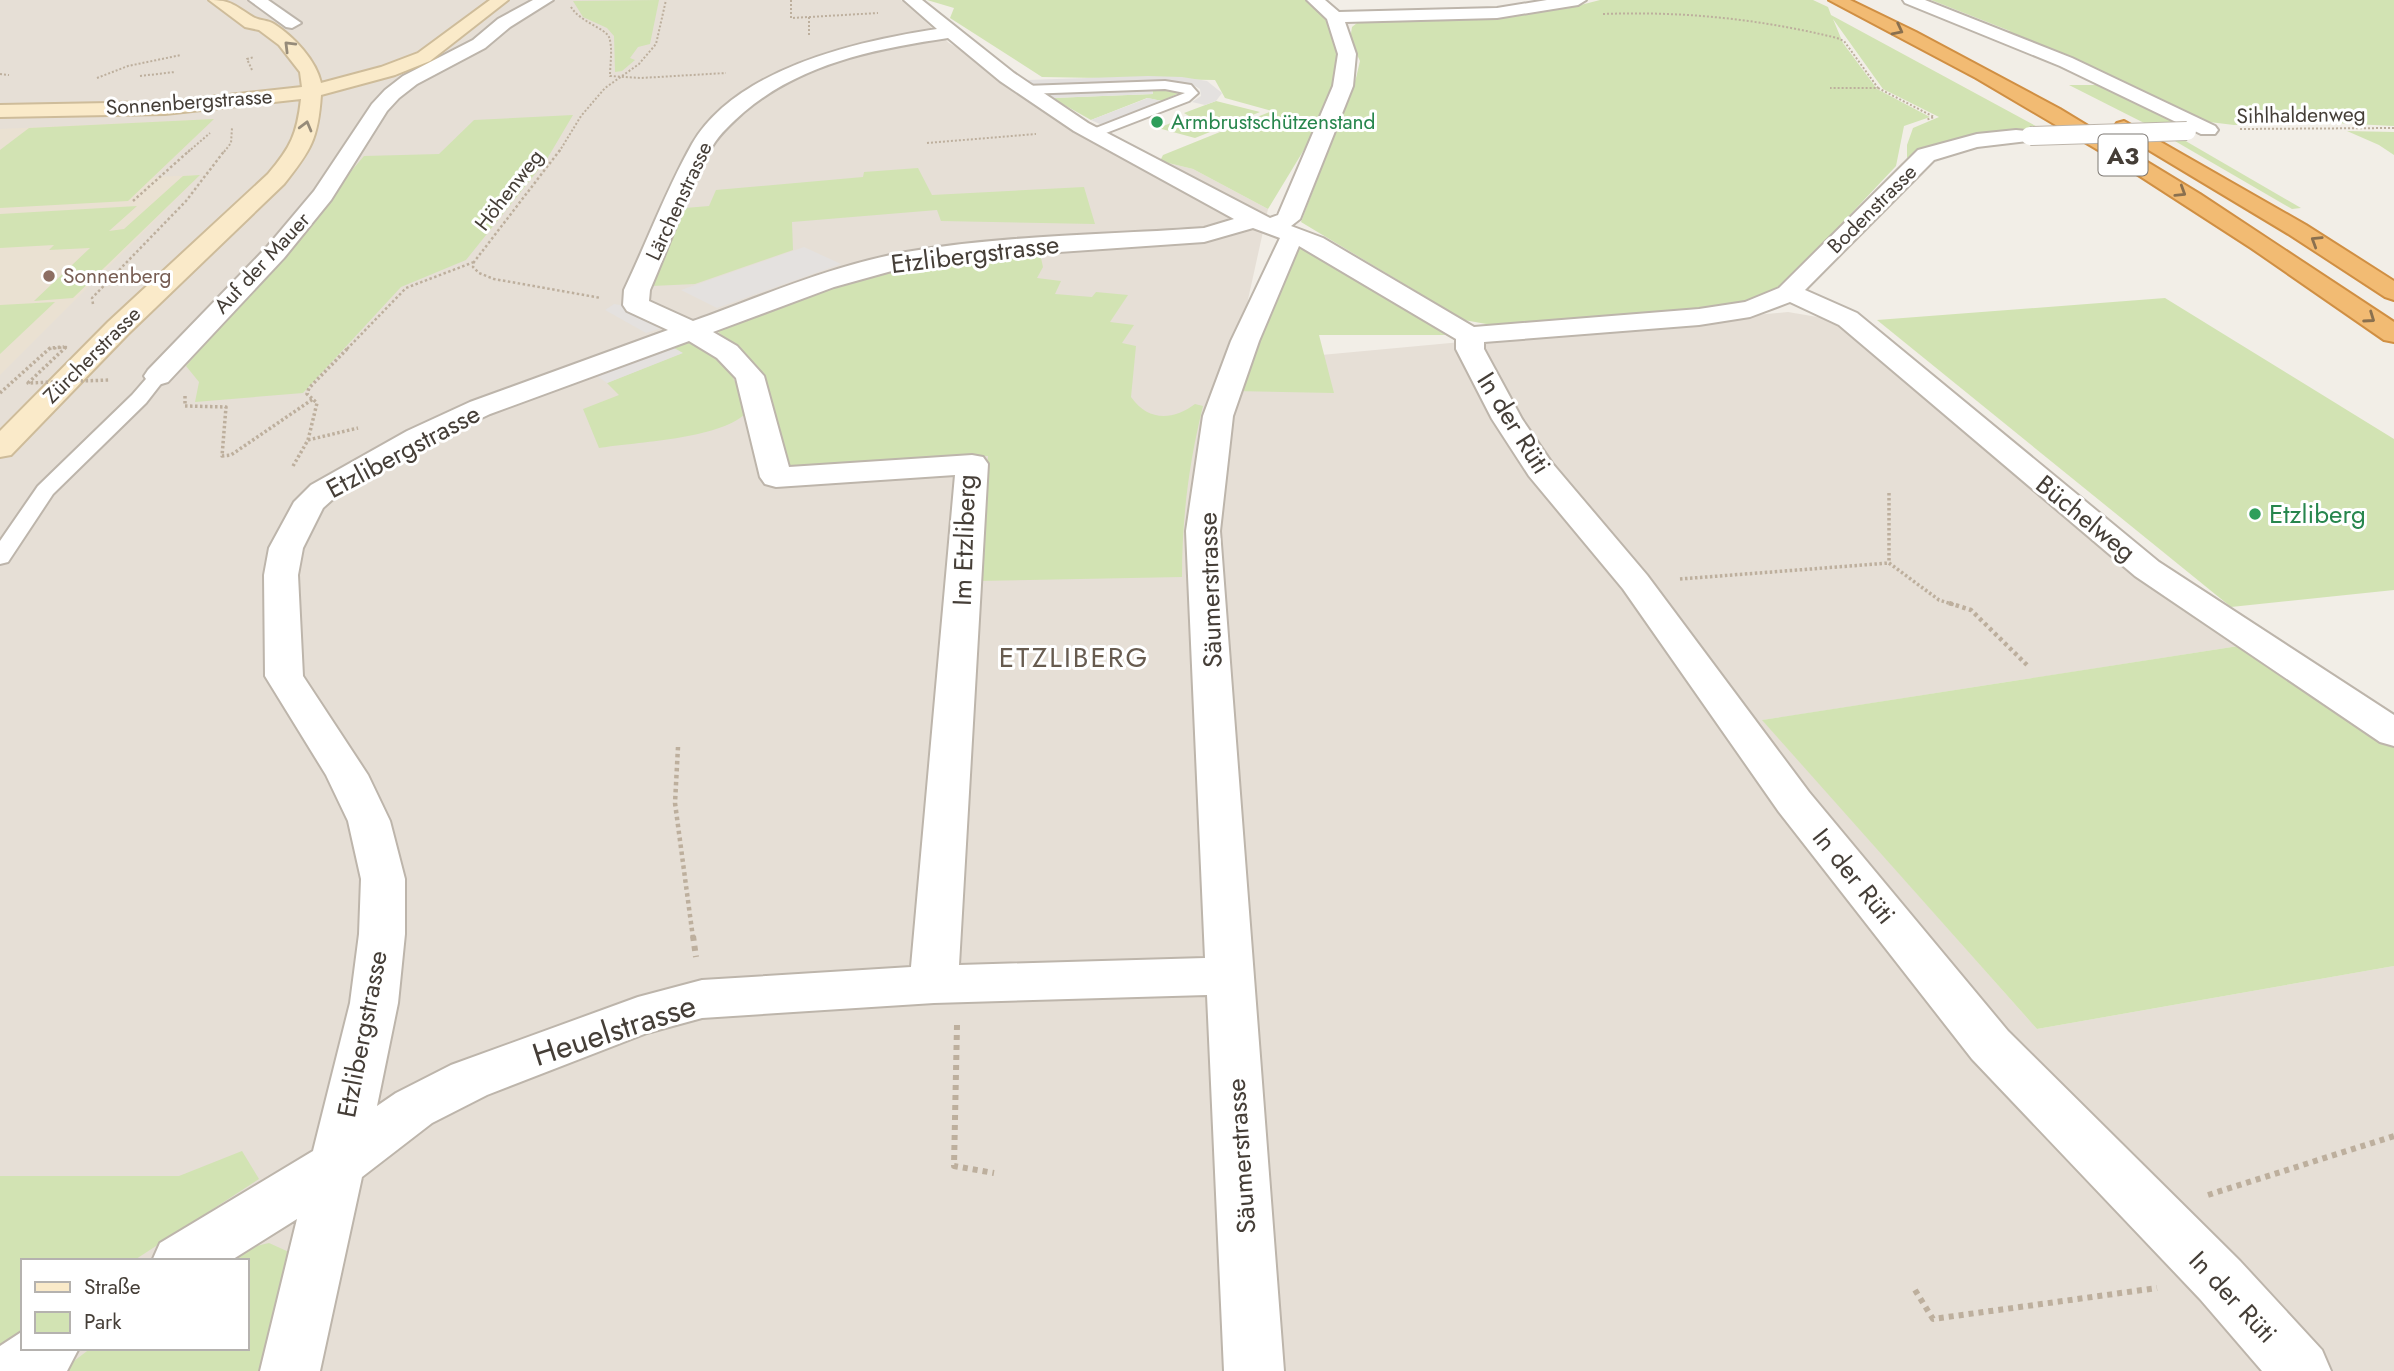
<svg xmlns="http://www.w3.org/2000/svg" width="2394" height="1371" font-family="Jost,sans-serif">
<rect width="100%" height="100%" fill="#f2eee7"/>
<!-- residential -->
<path fill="#e6dfd6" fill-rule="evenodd" d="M 0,0 L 901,0 L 949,43 L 1160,161 L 1193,169 L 1268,209 L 1234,363 L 1788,312 L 1835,320 L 2245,645 L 1763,720 L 2037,1029 L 2394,966 L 2394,1371 L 0,1371 ZM 23,1261 L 247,1261 L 247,1348 L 23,1348 Z"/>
<!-- education -->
<polygon fill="#eae1d2" points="214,119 154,177 200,175 0,375 0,129"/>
<!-- green -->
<g fill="#d2e3b3">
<polygon points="659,0 650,44 638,47 630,58 635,60 622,71 615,72 614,36 607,28 583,17 573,1"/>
<polygon points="927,0 1324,0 1348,47 1322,120 1268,209 1193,169 1160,161 1163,155 1272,111 1225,98 1215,80 1042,77 950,18 954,8"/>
<path d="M 1600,0 L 1813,0 L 1828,7 L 1831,15 L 2045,131 C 1999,134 1946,132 1907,158 L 1907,145 L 1913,128 L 1939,117 L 1883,89 L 1833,19 L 1843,43 L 1877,89 L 1930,117 L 1904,126 L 1896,166 L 1781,288 L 1748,305 L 1503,327 L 1464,320 L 1301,222 L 1356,78 L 1360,61 L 1350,40 L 1352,27 L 1357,23 L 1510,16 L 1569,8 Z"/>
<polygon points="1931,0 2394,0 2394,126 2334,123 2234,125 2201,121 2002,33 2010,31"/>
<polygon points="2069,85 2108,85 2187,127 2152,127"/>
<polygon points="1152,88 1179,93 1162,101 1147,98 1091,120 1052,98 1153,94"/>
<polygon points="1216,101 1260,112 1195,138 1158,128 1189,116 1184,113"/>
<polygon points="573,115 547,159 466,260 401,287 303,393 195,402 199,382 186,366 364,156 439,154 474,120"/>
<polygon points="214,119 128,201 0,208 0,150 29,128"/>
<polygon points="2347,131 2394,132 2394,155 2379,145"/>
<polygon points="2177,136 2301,208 2292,209 2168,137"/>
<polygon points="918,168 932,195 1084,187 1095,224 941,221 937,210 792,222 793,250 695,284 652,286 685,208 709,206 716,190 863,177 864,172"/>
<polygon points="200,175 73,298 34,301 90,248 49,250 54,245 0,248 0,214 137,206 109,231 124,229 183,176"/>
<polygon points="1302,247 1311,249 1446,335 1319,335 1334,393 1233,391 1297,249"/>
<path d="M 1018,251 L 1041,258 L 1043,267 L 1037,278 L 1061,281 L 1055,294 L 1092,297 L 1096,292 L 1128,295 L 1110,322 L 1134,325 L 1122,343 L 1136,346 L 1131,397 C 1148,421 1172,421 1195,404 L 1203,406 C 1189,463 1182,517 1182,577 L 976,581 L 988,456 L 809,471 L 788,469 L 768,392 L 752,362 L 716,330 L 723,323 L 901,264 Z"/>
<polygon points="2165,298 2394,439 2394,590 2231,607 1877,320"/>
<polygon points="55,302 0,354 0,305"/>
<path d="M 691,342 C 726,351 738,382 745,414 C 718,439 637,442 599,448 L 583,409 L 619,395 L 607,383 L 682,353 L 667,344 Z"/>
<polygon points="2245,645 2394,745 2394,966 2037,1029 1762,720"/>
<polygon points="242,1151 259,1179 133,1261 23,1261 23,1333 0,1351 0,1176 179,1176"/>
<polygon points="269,1243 289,1252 269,1371 61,1371 91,1348 247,1348 247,1261 217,1261 231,1252"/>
</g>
<!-- parking -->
<g fill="#e4e1df">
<polygon points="1148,76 1182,77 1207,81 1222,93 1216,101 1205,105 1192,102 1201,96 1200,89 1195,86 1166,82 1150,83 1153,94 1052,98 1027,80"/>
<polygon points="1148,98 1162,101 1102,125 1091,120"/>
<polygon points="804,247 841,264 717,308 681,290"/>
<polygon points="614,304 627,306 665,327 646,333 605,310"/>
<polygon points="667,344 683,353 607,383 591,372"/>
</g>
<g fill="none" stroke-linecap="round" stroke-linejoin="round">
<defs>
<g id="lane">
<polygon points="1165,81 1191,85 1198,93 1189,101 1093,138 1086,134 1088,131 1185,93 1165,89 1025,94 1019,90 1025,86"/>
<polygon points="158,371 167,376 146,403 53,494 8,562 0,564 0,541 38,486 132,395 152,372"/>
</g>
<g id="street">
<polygon points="249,0 268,0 301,23 292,28 286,27"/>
<polygon points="533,0 553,0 510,27 485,48 417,84 399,98 387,111 331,200 284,258 168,382 158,385 148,382 144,376 148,370 266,248 314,191 372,104 385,90 403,76 473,40 498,19"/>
<path d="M 904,0 L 922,0 L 1014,73 L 1088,123 L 1270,218 L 1278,215 L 1333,86 L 1338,54 L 1327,19 L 1307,0 L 1325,0 L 1339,12 L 1497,8 L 1547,0 L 1586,0 L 1578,5 L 1497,18 L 1345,22 L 1356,54 L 1353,86 L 1300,219 L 1291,226 L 1323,238 L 1474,327 L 1699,309 L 1745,302 L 1779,288 L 1918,150 L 1977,134 L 2016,130 L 2037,132 L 2040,136 L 2037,140 L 1977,147 L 1934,160 L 1805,290 L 1857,313 L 2159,562 L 2394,715 L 2394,746 L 2380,742 L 2135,576 L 1839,325 L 1790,302 L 1750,317 L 1699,325 L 1484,342 L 1484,349 L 1522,419 L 1552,463 L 1647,575 L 1809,792 L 2008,1031 L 2240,1261 L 2322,1350 L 2331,1371 L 2262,1371 L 2200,1299 L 1972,1059 L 1779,812 L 1623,589 L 1529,476 L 1492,419 L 1456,349 L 1456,339 L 1299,246 L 1259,341 L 1233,416 L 1220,531 L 1284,1371 L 1224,1371 L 1207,995 L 934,1003 L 702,1018 L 647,1033 L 487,1095 L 432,1123 L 362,1177 L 320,1371 L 260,1371 L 297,1219 L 230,1261 L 152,1261 L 160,1243 L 313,1151 L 350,1003 L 359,934 L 361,879 L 348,821 L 326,775 L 265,676 L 264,575 L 269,548 L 294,502 L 311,485 L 407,431 L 470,402 L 668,330 L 627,311 L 623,305 L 624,290 C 647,242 666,190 692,144 C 736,68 858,41 937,29 ZM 948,38 L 1000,81 L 1074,131 L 1234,219 L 1204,228 C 1105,235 1004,235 906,252 C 833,265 762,296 693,321 L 649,301 L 650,290 C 670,244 688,190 712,147 C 719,134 733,122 744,112 C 802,63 875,49 948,38 ZM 1253,228 L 1280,238 L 1231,341 L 1203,416 L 1186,531 L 1205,958 L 959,965 L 988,464 L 983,457 L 972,455 L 789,467 L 764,376 L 737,346 L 713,332 L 834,287 L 906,267 L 957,259 L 1204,242 ZM 689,341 L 717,358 L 736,378 L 760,477 L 765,484 L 776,487 L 955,475 L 911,967 L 702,980 L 638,997 L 451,1065 L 396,1093 L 377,1106 L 398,1003 L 405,934 L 405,879 L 390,821 L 368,775 L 303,676 L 298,575 L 303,548 L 323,508 L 333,499 L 429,443 L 490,414 Z"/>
<polygon points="1903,0 1925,0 2072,58 2215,126 2218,130 2215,134 2201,134 2060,66 1905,3"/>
<polygon points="23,1331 23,1348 79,1348 67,1371 0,1371 0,1346"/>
</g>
<path id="secondary" d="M 209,0 C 232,0 235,6 253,17 C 260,21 268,20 274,24 C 294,37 316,60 321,83 L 381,67 L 418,53 L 490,0 L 508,0 L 430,61 L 395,75 L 321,95 C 318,139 311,150 284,184 L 128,334 L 11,455 L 0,457 L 0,431 L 108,322 L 268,174 C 291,147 297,134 301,99 L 165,114 L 0,117 L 0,105 L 165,102 L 302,87 L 300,72 L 279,45 L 259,30 L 245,27 Z"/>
<g id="highway">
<polygon points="1829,0 1850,0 1916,32 2060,109 2200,194 2394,322 2394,342 2384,340 2251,248 2115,160 1976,78"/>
<polygon points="2124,121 2306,225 2394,281 2394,300 2385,297 2290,235 2117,131 2114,127 2117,123"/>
</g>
</defs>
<!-- lane casing -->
<use href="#lane" stroke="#bdb5ab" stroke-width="4"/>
<!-- street casing -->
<use href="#street" stroke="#bdb5ab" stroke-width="4"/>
<!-- secondary casing -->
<use href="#secondary" stroke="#cebc9a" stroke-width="4"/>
<!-- highway casing -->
<use href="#highway" stroke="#d08f43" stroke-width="4"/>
<!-- path-far4 -->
<g stroke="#bdaf9d" stroke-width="2" stroke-dasharray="2 2" stroke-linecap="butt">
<polyline points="791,0 791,18 809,17 809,35"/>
<path d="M 571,7 C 580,22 605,28 609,37 C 613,48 610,64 610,76 L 641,78 L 726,73"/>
<path d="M 1603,14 C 1683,11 1760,19 1837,38 L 1844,41 L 1878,88 L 1830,88"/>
<polyline points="809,17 878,13"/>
<polyline points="252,70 247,59 254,57"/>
<polyline points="0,74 9,75"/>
<polyline points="140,76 175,72"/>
<polyline points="97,78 128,66 181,55"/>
<polyline points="1878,88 1934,117 1926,120"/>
<polyline points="2240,129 2394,128"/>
<polyline points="927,143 1036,134"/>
<polyline points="188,152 210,133"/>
<polyline points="224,152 231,143 232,128"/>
<polyline points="559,152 581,116 605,88 639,64 656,44 666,0"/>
</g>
<!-- path-far3 -->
<g stroke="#bdaf9d" stroke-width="2.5" stroke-dasharray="2.5 2.5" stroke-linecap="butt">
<polyline points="560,150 474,262 473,267 479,273 494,279 601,298"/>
<polyline points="133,201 190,150"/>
<polyline points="93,304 92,298 186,201 225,150"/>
<polyline points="347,349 406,288 474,262"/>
</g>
<!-- path-far2 -->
<g stroke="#bdaf9d" stroke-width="3.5" stroke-dasharray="2.5 2.5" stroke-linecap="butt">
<polyline points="185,396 185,406 226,407 222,456 231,455 313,399"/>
<polyline points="308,440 358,428"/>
<polyline points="293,466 308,440 317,403 307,394 309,388 349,347"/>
<polyline points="1889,493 1889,563 1939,600 1955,605"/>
<polyline points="1680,579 1889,563"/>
</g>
<!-- path-far1 -->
<g stroke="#bdaf9d" stroke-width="4.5" stroke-dasharray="3.5 3.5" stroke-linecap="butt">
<polyline points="1949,603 1971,610 2029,667"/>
<polyline points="678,747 675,803 693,938"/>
</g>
<!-- path -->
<g stroke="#bdaf9d" stroke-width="6" stroke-dasharray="5 5" stroke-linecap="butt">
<polyline points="693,936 696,957"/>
<polyline points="957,1025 954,1166 994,1173"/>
<polyline points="2208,1195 2394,1136"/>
<polyline points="1915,1290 1933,1319 2157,1288"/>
</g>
<!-- lane -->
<use href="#lane" fill="#fff" fill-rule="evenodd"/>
<!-- street -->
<use href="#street" fill="#fff" fill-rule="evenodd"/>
<!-- secondary -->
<use href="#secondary" fill="#faeac9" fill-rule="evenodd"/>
<!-- highway -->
<use href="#highway" fill="#f2bb73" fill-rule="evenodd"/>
<defs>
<polyline id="street-bridge" points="2030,136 2187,131"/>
</defs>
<!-- street-bridge casing -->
<use href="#street-bridge" stroke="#bdb5ab" stroke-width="20" stroke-linecap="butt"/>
<!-- path-bridge-far1 -->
<polyline stroke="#bdaf9d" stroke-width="2.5" stroke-dasharray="2.5 2.5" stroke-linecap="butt" points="49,349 66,347 64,349"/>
<!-- path-bridge -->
<g stroke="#bdaf9d" stroke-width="3.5" stroke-dasharray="2.5 2.5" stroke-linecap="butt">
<polyline points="66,347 28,383 109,380"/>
<polyline points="0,393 50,348 64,347"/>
</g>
<!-- street-bridge -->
<use href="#street-bridge" stroke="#fff" stroke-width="18"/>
</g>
<!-- one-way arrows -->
<defs><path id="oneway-chevron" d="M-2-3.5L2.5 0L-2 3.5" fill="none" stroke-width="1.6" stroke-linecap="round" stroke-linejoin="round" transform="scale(1.75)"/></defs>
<g stroke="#8a704f">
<use href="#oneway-chevron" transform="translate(1898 30) rotate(27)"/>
<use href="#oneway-chevron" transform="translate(2181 192) rotate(32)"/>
<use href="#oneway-chevron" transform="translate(2316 241) rotate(-148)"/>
<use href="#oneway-chevron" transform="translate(2370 318) rotate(35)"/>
</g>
<g stroke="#968b79">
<use href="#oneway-chevron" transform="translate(289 46) rotate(-135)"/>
<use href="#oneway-chevron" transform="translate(306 126) rotate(-75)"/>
</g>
<!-- markers -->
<g fill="#2e9e5b" stroke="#fff" stroke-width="2.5">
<circle cx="1157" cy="122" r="7"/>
<circle cx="2255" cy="514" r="7"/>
</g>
<circle fill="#8d6e63" stroke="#fff" stroke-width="2.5" cx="49" cy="276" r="7"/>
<g text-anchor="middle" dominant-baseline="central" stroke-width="6" stroke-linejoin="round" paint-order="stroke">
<!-- far-street labels -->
<g font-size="21" fill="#453e37" stroke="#fff">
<text transform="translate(189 102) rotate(-4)">Sonnenbergstrasse</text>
<text transform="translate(2301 115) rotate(-1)">Sihlhaldenweg</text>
<text transform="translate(509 190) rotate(-52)">Höhenweg</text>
<text transform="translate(679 201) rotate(-65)">Lärchenstrasse</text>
<text transform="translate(1872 209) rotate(-45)">Bodenstrasse</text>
<text transform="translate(262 263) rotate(-47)">Auf der Mauer</text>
<text transform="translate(92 355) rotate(-45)">Zürcherstrasse</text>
</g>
<!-- far-leisure labels -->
<g font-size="21" fill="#27864d" stroke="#fff" text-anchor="start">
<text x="1171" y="122">Armbrustschützenstand</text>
</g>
<!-- far-education labels -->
<g font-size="21" fill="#785e54" stroke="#fff" text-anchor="start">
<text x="63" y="276">Sonnenberg</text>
</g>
<!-- shield labels -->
<rect fill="#fff" stroke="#7d7873" stroke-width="2" x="2098.5" y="134.5" width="49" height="41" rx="5"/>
<g font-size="24" font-weight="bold" fill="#453e37">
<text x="2123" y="155">A3</text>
</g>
<!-- street labels -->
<g font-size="26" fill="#453e37" stroke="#fff">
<text transform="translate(975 254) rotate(-7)">Etzlibergstrasse</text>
<text transform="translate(1514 423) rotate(58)">In der Rüti</text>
<text transform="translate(403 451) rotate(-28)">Etzlibergstrasse</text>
<text transform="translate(2086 518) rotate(39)">Büchelweg</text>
<text transform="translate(964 540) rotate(-88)">Im Etzliberg</text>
<text transform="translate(1210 590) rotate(-92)">Säumerstrasse</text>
<text transform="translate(1854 876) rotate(51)">In der Rüti</text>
<text transform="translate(362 1034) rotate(-79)">Etzlibergstrasse</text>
<text transform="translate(1241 1156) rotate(-94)">Säumerstrasse</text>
<text transform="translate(2233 1297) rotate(47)">In der Rüti</text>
</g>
<!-- leisure labels -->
<g font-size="26" fill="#27864d" stroke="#fff" text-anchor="start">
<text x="2269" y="514">Etzliberg</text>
</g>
<!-- neighbourhood labels -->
<g font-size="28" letter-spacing="2" fill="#675b4f" stroke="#fff">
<text x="1074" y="657">ETZLIBERG</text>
</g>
<!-- near-street labels -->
<g font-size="32" fill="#453e37" stroke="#fff">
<text transform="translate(614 1030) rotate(-18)">Heuelstrasse</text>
</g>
</g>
<!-- legend -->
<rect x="21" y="1259" width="228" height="91" fill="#ffffff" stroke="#b5b2af" stroke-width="2"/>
<rect x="35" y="1282" width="35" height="10" fill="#faeac9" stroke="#b5b2af" stroke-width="2"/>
<text x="84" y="1294" font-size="21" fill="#453e37">Straße</text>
<rect x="35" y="1312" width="35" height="21" fill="#d2e3b3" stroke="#b5b2af" stroke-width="2"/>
<text x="84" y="1329" font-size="21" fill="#453e37">Park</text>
</svg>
